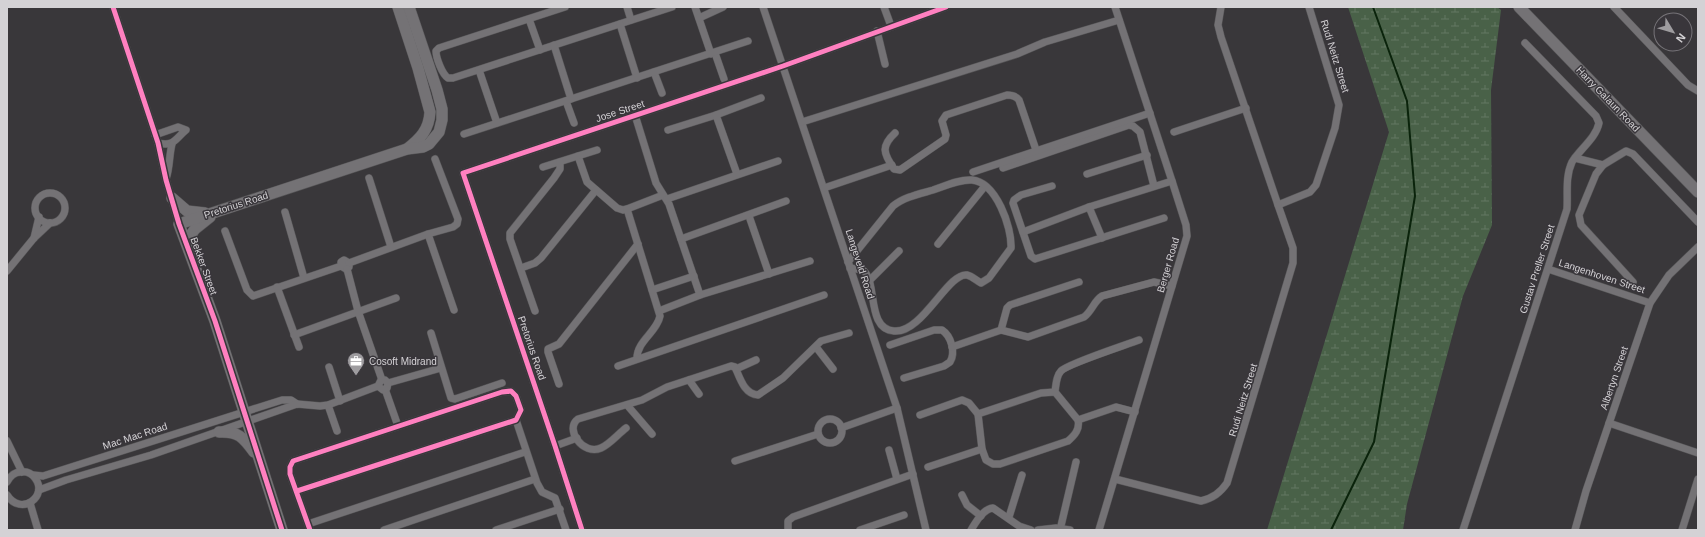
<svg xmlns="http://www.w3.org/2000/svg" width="1705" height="537" font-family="Arial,sans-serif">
<defs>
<pattern id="wetland-marsh" width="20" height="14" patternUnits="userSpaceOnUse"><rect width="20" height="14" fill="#496148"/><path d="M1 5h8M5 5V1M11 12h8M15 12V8" fill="none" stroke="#627762"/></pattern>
</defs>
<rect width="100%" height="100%" fill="#39373a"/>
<!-- wetland -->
<polygon fill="url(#wetland-marsh)" points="1348,7 1497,7 1501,10 1491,90 1492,225 1463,296 1407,504 1403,530 1267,530 1389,132"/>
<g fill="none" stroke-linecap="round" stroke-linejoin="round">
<!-- stream -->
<polyline stroke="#0a230b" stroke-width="2" points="1331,530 1374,442 1415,196 1407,101 1373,7"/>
<defs>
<g id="street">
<polyline points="113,7 158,143 166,180 179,224"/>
<path d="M 565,7 L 439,48 L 436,51 C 436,58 442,74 448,78 L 453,78 L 672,7"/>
<polyline points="627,7 631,20"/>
<polyline points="695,7 711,54"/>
<polyline points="763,7 897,408 926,530"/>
<polyline points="884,7 891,26"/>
<polyline points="1221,7 1218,25 1221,37 1278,205 1310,192 1316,185 1335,128 1339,105 1309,7"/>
<polyline points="1614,7 1688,85 1698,91"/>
<polyline points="699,18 723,7"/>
<polyline points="529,19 540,50"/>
<polyline points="620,24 637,78"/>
<polyline points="877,31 885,64"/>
<polyline points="554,45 571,99"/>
<polyline points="715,53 724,79"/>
<polyline points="479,70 497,123"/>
<polyline points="654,72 662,93"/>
<polyline points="566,101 574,123"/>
<polyline points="635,115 656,183 669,204 700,295"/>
<polyline points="802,122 1017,54 1045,42 1119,20"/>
<polyline points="668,130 716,115"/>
<polyline points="1174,132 1246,108"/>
<path d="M 895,133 C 881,146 883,153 894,169 L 900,170 L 945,139 L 946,135 L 942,121 L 946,115 L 1007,95 C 1012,95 1016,96 1019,100 L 1036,150"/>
<polyline points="464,134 748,41"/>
<path d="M 155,135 L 178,127 L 186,130 C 175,139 174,147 158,143"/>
<polyline points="578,156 587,182 617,208 623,210 627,209 663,195"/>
<polyline points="1575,158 1603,165"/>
<polyline points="543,167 597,150"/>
<polyline points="1003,168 1129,125 1133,126 1140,132 1154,186"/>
<polyline points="973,172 1150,113"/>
<polyline points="737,174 716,115 761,98"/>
<polyline points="1087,174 1147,155"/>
<polyline points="369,178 391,247"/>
<path d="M 166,179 C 170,167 169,156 172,144"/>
<polyline points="1052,186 1021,195 1014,200 1013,203 1031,256 1035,259 1164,218"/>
<polyline points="824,188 892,165"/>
<circle cx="50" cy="208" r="15"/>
<polyline points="667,199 778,161"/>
<polyline points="1089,207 1102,238"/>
<path d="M 627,209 L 660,316 C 657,332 637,341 637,358"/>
<polyline points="285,212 304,278"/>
<polyline points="749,216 769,274"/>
<polyline points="225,231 247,290 253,296 341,266 346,269 349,267 349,263 344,260 341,262 341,266"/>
<polyline points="1023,232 1089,207 1172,181"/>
<polyline points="428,234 454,310"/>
<polyline points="34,238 39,217"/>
<polyline points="681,239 786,201"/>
<polyline points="938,244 985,186"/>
<path d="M 848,262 L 893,206 C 904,197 919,194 933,190 C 945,186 959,179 972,180 C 996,182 1012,227 1011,248 L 989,278 L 981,283 C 977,281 972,276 967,275 C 948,272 922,334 894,331 C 866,329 878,282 863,270 L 850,268"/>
<polyline points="349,263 428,234 453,227 457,224 458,219 435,159"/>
<polyline points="521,268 535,263 541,258 596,190"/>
<polyline points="347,269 358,311 382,380"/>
<polyline points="1548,269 1650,303"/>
<polyline points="7,271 34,238 50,223"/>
<polyline points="869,281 899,251"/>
<polyline points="1633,282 1581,225 1579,215 1596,174 1603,165 1626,151 1633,154 1698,222"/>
<polyline points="277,287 299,347"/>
<polyline points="652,290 694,276"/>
<polyline points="535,311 510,239 510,233 554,178 560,169 560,162"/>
<polyline points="659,311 700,295 810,261"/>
<polyline points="1001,330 1007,308 1010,305 1079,282"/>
<polyline points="431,333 451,398 455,399 502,383"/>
<polyline points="294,335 396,298"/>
<path d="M 890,345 L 934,330 L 942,330 C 951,336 956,352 950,362 L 944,366 L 904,378"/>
<polyline points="816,347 833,369"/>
<path d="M 952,347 L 1001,330 L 1028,337 L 1084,317 C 1092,311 1094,301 1102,296 L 1154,282 L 1172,286"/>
<polyline points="618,366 824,295"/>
<polyline points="329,367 340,401"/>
<polyline points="736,369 756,360"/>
<polyline points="689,380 699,394"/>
<polyline points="388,383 441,368"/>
<polyline points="559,384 548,352 548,349 559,344 638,244"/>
<polyline points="385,389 398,426"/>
<path d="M 1055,392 L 1041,393 L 978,414 L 982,449 L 986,460 L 993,464 L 1000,464 L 1068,441 C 1075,435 1080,429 1078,420 L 1055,392 C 1056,385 1056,376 1061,371 C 1067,364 1126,345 1139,340"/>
<polyline points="328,405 337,431"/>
<polyline points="627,405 652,434"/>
<polyline points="920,415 962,400 969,403 978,414"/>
<circle cx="830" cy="431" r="12"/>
<polyline points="516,420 537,483 542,492 555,498 566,530"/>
<polyline points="1078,420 1116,407 1135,412"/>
<polyline points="1609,423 1698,453"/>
<path d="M 626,428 C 618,434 610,444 601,448 C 583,456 564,429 578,419 L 642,400 L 667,387 L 731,366 L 735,367 C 740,378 744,394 758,395 L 783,378 L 821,341 L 849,333"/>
<polyline points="841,428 897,408"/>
<polyline points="7,441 22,472"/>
<polyline points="555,446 577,438"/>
<polyline points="889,450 897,479"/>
<polyline points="735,461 818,434"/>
<polyline points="928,467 982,449"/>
<polyline points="33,475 43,476 282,400 291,400 297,404"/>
<path d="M 1115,479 L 1201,501 C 1213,498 1220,493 1227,483 L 1293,263 L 1293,248 L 1278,205"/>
<path d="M 7,482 C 10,476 15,472 21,472 C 27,471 32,474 35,478 C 49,496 21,517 7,495"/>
<polyline points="39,490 66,480 151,455 297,404 320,406 328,405 378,386 381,380 385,380 388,383 387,388 383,390 378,386"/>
<polyline points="297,491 516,420 521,410 516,396 511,391 502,392 293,461 290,467 290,474 310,530"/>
<polyline points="962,495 967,505 981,516"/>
<polyline points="30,503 38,530"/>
<polyline points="1009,517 1022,475"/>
<polyline points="308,524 525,452"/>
<polyline points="384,530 535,479"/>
<polyline points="496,530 560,509"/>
<polyline points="582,530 555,446 463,173 783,66 946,7"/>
<polyline points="788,530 788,521 793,517 913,474"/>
<polyline points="860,530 904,515"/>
<path d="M 971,530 C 976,522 983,509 993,508 L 1019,526 L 1031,530"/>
<polyline points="1038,530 1056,528 1070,530"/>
<polyline points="1060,530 1076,462"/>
<polyline points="1099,530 1187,236 1186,225 1172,181 1115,7"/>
<path d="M 1463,530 L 1567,209 C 1568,194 1565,177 1572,162 C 1580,149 1596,138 1599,123 L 1596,116 L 1525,43"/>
<polyline points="1575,530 1586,491 1650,303 1669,275 1698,247"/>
<polyline points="1682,530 1698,479"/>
</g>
<g id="secondary">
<path d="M 398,7 L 418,68 L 430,112 C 429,130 420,139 407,149"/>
<polyline points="1519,7 1698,192"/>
<polyline points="172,198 187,211 205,213"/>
<polyline points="192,250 192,233 195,229 210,217"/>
<path d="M 219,432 C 238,431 243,437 254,452"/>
<polyline points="282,530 215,321 179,224 407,149 423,147 429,144 439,132 442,120 442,109 437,90 409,7"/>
</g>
</defs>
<!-- street casing -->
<use href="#street" stroke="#575658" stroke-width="8"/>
<!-- secondary casing -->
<use href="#secondary" stroke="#575658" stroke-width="12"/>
<!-- street -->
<use href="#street" stroke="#747275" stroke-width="7"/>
<!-- secondary -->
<use href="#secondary" stroke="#747275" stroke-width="11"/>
<defs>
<g id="cycleway">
<polyline points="113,7 158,143 166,180 179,224 215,321 282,530"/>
<polyline points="297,491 516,420 521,410 516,396 511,391 502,392 293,461 290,467 290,474 310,530"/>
<polyline points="582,530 555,446 463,173 783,66 946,7"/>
</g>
</defs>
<!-- cycleway casing -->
<use href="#cycleway" stroke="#39363b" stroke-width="8"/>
<!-- cycleway -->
<use href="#cycleway" stroke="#ff80c0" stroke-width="5"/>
</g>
<!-- icons -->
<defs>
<symbol id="office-pin" viewBox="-11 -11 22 30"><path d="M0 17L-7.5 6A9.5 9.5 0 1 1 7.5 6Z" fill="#9e9c9f" stroke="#39363b"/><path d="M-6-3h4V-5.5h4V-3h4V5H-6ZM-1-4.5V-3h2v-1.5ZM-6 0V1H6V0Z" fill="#fff"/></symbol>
</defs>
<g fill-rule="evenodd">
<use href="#office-pin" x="346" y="351" width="20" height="27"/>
</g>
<g text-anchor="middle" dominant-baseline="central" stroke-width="3" stroke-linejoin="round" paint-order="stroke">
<!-- street labels -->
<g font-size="10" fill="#d4d2d5" stroke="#39363b">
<text transform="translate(1335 56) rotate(73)">Rudi Neitz Street</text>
<text transform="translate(1608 99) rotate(46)">Harry Galaun Road</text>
<text transform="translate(620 111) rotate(-18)">Jose Street</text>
<text transform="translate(236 205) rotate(-18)">Pretorius Road</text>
<text transform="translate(860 264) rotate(72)">Langeveld Road</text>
<text transform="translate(1168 265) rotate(-74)">Berger Road</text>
<text transform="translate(204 266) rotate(70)">Bekker Street</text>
<text transform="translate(1537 269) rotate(-72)">Gustav Preller Street</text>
<text transform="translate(1602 276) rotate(18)">Langenhoven Street</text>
<text transform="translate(532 348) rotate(71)">Pretorius Road</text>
<text transform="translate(1614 378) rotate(-71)">Albertyn Street</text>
<text transform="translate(1243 400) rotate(-73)">Rudi Neitz Street</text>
<text transform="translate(135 436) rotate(-18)">Mac Mac Road</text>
</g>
<!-- poi labels -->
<g font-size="10" fill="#d4d2d5" stroke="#39363b" text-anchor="start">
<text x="369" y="361">Cosoft Midrand</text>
</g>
</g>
<!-- border -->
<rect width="1705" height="537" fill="none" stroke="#d4d2d5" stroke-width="16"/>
<!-- north arrow -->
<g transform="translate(1673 32) rotate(128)"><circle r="19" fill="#39363b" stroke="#777479"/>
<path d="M0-3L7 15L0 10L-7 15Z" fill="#9e9c9f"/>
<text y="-6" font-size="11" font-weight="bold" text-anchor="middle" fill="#d4d2d5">N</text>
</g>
</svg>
